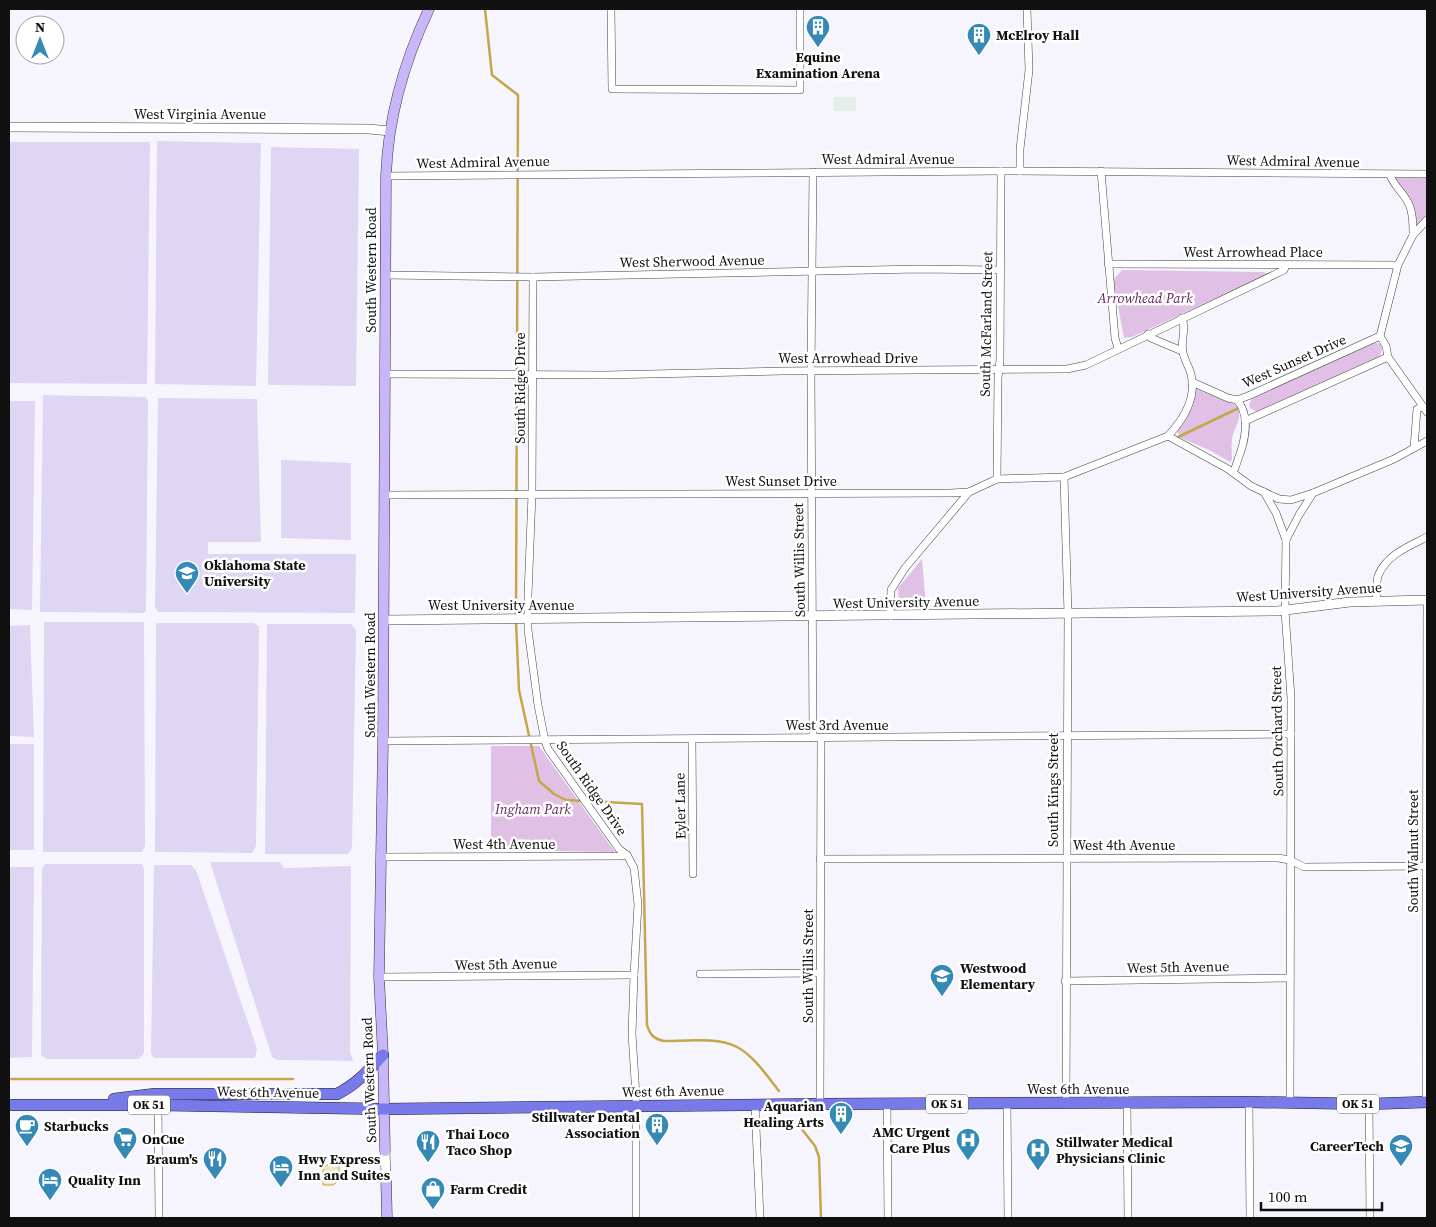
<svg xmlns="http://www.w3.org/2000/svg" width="1436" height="1227" font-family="'Source Serif 4',serif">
<rect width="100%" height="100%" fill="#f6f5fe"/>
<!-- industrial -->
<rect fill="#e6eee8" x="834" y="97" width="22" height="14"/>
<!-- farmland -->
<g fill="#ded6f3">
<polygon points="157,141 261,143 256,386 155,384"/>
<polygon points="9,142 150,142 147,384 9,383"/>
<polygon points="271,147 359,149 356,386 268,385"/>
<polygon points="43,395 145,397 148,401 146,611 143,613 40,612"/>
<polygon points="158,398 257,399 261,542 208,542 208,554 356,554 355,613 158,612 155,607"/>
<polygon points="9,401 35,401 32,610 9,609"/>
<polygon points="281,460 351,463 351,540 281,538"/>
<polygon points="44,622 144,622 145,846 142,852 43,852"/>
<polygon points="156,623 254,623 259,627 256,846 252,853 155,852"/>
<polygon points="267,624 351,624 356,630 352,848 348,854 265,854"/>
<polygon points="30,625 34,737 9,736 9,626"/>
<rect x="9" y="744" width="25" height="106"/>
<polygon points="210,862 280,862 284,868 351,866 350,1052 353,1061 277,1060 272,1057"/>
<polygon points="45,864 142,864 144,869 144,1053 139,1059 47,1059 41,1055 42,869"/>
<polygon points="154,865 191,865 196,870 257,1049 255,1058 154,1058 151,1054"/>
<polygon points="9,867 34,867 32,1057 9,1058"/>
</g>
<!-- green -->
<g fill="#e1c0e6">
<polygon points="1427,174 1427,220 1413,235 1412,215 1390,175"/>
<polygon points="1122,270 1263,272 1268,274 1132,337 1124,338 1113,280"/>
<polygon points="1373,342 1380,344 1382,349 1380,356 1257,412 1250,408 1249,404 1253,397"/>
<path d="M 1195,387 C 1205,394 1216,396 1227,400 C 1251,411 1233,426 1232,440 C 1231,446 1232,453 1232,460 L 1230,462 L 1209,450 L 1181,438 L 1176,430 Z"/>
<polygon points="922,559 926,607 899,606 898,588"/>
<polygon points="491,746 539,746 615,852 491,850"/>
</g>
<!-- water -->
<polygon fill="#f1e4be" stroke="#c2a74b" points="327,1165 339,1165 339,1172 337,1172 336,1183 333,1185 323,1185 323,1167"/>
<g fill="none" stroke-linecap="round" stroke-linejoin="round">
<!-- stream -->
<g stroke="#c2a74b" stroke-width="2.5">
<polyline points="485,9 492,75 518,95 516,616"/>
<polyline points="1176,438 1241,407"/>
<polyline points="516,622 519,690 539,781 554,794 566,800 583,801"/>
<path d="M 588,801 L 642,804 L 647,1025 C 650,1035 654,1039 664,1041 C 684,1041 719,1037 737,1047 C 754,1056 767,1076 779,1091"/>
<polyline points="9,1079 293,1079"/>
<polyline points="797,1123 815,1146 819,1157 821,1218"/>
</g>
<defs>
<g id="minor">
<polyline points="611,9 612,89 800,90 800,9"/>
<polyline points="1020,171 1020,149 1029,70 1027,9"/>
<polyline points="1101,171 1115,338 1118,348"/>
<polyline points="813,172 811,371 813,738"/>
<path d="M 1390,175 C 1393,184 1401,191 1406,199 C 1413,209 1413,223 1413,235"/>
<polyline points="386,176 1001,171 1427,174"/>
<polyline points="1427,220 1413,235 1398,265 1380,336 1386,346 1388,357 1427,412"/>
<polyline points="1108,264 1398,265"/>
<polyline points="385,275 533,277 919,269 1000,270"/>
<polyline points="533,277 532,494 528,595 528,630 538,705 545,741 548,749 619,849 627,855 634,868 638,904 634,975 632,1034 636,1096 636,1218"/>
<polyline points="1148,334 1151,338 1182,351"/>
<polyline points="385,374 605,375 781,371 1067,369 1086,365 1284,270 1286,265"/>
<polyline points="1192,382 1228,398 1237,400 1248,396 1380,336"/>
<polyline points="1245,421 1388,357"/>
<path d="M 1168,436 C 1184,419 1197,398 1191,374 C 1189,366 1184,360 1183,352 C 1180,341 1187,329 1182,318"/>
<polyline points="1414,448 1417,409 1423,407"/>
<path d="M 1233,472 C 1237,466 1237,460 1240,454 C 1246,436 1250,415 1237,400"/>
<polyline points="1064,477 1068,614 1066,1104"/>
<polyline points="997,479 998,378 1000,360 1001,171"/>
<polyline points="1264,492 1276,513 1286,540"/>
<polyline points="384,495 950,493 969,492 997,479 1064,477 1168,436 1228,469 1251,486 1279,499 1291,500 1313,493"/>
<path d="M 1376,601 C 1377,593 1376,583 1378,576 C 1386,555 1409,546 1427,537"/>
<polyline points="890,616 891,590 905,568 969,492"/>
<polyline points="692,739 693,874"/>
<polyline points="383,741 1291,734"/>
<polyline points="382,857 620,856 627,855"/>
<polyline points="820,859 1278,858 1290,860 1304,867 1427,866"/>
<polyline points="700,974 820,973"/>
<polyline points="379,977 634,975"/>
<polyline points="1065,981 1290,978"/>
<polyline points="1249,1102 1250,1218"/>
<polyline points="1290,1102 1291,698 1285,611 1286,540 1299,515 1313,493 1394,459 1427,441"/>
<polyline points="1426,1102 1427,600"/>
<polyline points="820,1104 821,737"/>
<polyline points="887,1104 888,1218"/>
<polyline points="1007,1104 1008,1218"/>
<polyline points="1127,1104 1128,1218"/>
<polyline points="1369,1104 1370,1218"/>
<polyline points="158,1105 159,1218"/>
<polyline points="755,1105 760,1218"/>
</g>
<g id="tertiary">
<polyline points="9,127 369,129 390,131"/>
<polyline points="384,620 1278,611 1350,602 1427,600"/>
<polyline points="385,1151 386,1177"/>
</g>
<g id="secondary">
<path d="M 385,1151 L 383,1055 L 379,977 L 383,741 L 386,176 C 388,117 404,62 429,9"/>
<polyline points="386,1177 387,1218"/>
</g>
<g id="trunk">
<path d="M 114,1099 L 155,1094 L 337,1094 C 356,1085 369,1070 383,1055"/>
<polyline points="9,1105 158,1105 384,1109 820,1104 1249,1102 1369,1104 1427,1102"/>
</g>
</defs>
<!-- minor casing -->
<use href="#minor" stroke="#434343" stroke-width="8"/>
<!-- tertiary casing -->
<use href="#tertiary" stroke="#434343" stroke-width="10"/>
<!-- secondary casing -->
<use href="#secondary" stroke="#323232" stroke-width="11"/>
<!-- trunk casing -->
<use href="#trunk" stroke="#212121" stroke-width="12"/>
<!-- minor -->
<use href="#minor" stroke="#fff" stroke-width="7"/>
<!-- tertiary -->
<use href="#tertiary" stroke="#fff" stroke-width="9"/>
<!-- secondary -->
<use href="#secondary" stroke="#c8b6f8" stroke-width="10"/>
<!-- trunk -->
<use href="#trunk" stroke="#787aea" stroke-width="11"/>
</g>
<!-- icons -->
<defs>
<symbol id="building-pin" viewBox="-11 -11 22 30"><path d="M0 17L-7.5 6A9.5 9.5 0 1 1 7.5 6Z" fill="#348ab5" stroke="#fff"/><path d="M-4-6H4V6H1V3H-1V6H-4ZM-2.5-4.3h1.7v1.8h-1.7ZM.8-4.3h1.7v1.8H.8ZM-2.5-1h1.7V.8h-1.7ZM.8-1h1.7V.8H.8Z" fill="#fff"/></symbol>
<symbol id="university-pin" viewBox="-11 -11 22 30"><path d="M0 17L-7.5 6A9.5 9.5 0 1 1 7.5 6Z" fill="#348ab5" stroke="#fff"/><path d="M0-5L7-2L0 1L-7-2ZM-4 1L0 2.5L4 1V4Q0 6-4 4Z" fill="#fff"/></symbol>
<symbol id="school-pin" viewBox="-11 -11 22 30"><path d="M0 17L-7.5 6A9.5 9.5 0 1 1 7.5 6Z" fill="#348ab5" stroke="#fff"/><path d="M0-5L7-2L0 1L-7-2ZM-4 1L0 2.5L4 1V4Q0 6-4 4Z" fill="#fff"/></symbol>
<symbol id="cafe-pin" viewBox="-11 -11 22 30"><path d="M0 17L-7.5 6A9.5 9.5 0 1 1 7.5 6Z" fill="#348ab5" stroke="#fff"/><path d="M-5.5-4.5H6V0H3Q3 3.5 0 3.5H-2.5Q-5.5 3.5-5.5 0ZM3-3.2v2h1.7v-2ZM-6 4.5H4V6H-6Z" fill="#fff"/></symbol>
<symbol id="supermarket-pin" viewBox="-11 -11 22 30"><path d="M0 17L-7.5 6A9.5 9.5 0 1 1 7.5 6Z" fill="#348ab5" stroke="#fff"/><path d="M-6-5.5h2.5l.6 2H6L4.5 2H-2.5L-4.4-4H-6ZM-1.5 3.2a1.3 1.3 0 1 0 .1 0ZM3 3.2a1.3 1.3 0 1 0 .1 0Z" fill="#fff"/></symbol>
<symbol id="hospital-pin" viewBox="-11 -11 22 30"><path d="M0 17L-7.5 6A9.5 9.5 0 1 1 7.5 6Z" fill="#348ab5" stroke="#fff"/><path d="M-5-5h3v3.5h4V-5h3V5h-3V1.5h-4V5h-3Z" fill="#fff"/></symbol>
<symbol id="restaurant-pin" viewBox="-11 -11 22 30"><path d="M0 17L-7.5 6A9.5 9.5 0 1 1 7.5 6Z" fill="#348ab5" stroke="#fff"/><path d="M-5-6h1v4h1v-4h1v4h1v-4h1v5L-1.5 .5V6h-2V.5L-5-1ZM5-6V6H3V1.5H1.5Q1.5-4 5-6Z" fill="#fff"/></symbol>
<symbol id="hotel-pin" viewBox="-11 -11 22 30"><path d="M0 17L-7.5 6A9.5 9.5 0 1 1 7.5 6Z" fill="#348ab5" stroke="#fff"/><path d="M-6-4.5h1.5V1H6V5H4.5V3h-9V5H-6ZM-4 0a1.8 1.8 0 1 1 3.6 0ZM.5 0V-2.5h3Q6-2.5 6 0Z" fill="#fff"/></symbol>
<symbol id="shop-pin" viewBox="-11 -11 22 30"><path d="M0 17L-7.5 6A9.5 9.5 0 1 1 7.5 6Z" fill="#348ab5" stroke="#fff"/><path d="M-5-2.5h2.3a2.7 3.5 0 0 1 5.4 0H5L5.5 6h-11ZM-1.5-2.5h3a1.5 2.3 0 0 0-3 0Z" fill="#fff"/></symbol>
</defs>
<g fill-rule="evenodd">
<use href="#building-pin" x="804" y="13" width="28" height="38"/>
<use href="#building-pin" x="965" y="21" width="28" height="38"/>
<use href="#university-pin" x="173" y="559" width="28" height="38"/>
<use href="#school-pin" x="928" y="962" width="28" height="38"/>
<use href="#building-pin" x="827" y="1100" width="28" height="38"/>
<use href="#building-pin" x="643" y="1111" width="28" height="38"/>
<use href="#cafe-pin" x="13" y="1112" width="28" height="38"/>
<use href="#supermarket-pin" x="111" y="1125" width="28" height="38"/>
<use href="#hospital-pin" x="954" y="1126" width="28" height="38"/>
<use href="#restaurant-pin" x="414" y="1128" width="28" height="38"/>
<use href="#school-pin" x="1387" y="1132" width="28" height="38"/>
<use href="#hospital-pin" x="1024" y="1136" width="28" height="38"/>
<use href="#restaurant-pin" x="201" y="1145" width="28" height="38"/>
<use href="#hotel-pin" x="267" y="1153" width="28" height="38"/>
<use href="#hotel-pin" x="36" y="1166" width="28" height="38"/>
<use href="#shop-pin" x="419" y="1175" width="28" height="38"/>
</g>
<g text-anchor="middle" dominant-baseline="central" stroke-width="5" stroke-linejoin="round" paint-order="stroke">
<!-- shield labels -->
<g fill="#fff" stroke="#585858" stroke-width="1">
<rect x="926" y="1094.5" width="42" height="19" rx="4"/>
<rect x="1337" y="1094.5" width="42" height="19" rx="4"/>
<rect x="128" y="1095.5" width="42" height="19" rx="4"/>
</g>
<g font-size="12" font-weight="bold" fill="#101010">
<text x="947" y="1104">OK 51</text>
<text x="1358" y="1104">OK 51</text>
<text x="149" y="1105">OK 51</text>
</g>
<!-- poi labels -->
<g font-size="14" font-weight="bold" fill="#101010" stroke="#fff" text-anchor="start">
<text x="996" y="35">McElroy Hall</text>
<text x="818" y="57" text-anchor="middle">Equine<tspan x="818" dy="16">Examination Arena</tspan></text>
<text x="204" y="565">Oklahoma State<tspan x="204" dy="16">University</tspan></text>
<text x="960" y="968">Westwood<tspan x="960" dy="16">Elementary</tspan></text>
<text x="824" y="1106" text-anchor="end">Aquarian<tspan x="824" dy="16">Healing Arts</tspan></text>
<text x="640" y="1117" text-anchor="end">Stillwater Dental<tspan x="640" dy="16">Association</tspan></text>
<text x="44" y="1126">Starbucks</text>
<text x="950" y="1132" text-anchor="end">AMC Urgent<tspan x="950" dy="16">Care Plus</tspan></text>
<text x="446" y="1134">Thai Loco<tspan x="446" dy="16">Taco Shop</tspan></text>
<text x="142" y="1139">OnCue</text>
<text x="1056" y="1142">Stillwater Medical<tspan x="1056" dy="16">Physicians Clinic</tspan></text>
<text x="1384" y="1146" text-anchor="end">CareerTech</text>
<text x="198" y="1159" text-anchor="end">Braum's</text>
<text x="298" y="1159">Hwy Express<tspan x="298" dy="16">Inn and Suites</tspan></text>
<text x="68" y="1180">Quality Inn</text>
<text x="450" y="1189">Farm Credit</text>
</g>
<!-- street labels -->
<g font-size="14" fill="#101010" stroke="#fff">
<text x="200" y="114">West Virginia Avenue</text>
<text x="888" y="159">West Admiral Avenue</text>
<text transform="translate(1293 161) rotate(1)">West Admiral Avenue</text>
<text transform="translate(483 162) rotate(-1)">West Admiral Avenue</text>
<text x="1253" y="252">West Arrowhead Place</text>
<text transform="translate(692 261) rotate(-1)">West Sherwood Avenue</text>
<text transform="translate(371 270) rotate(-90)">South Western Road</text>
<text transform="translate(986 324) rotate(-89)">South McFarland Street</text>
<text x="848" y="358">West Arrowhead Drive</text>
<text transform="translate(1294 361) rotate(-24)">West Sunset Drive</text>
<text transform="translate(520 388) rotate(-90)">South Ridge Drive</text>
<text x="781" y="481">West Sunset Drive</text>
<text transform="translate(799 560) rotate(-91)">South Willis Street</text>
<text transform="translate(1309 592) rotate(-4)">West University Avenue</text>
<text transform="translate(906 602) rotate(-1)">West University Avenue</text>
<text x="501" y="605">West University Avenue</text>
<text transform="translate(370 675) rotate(-90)">South Western Road</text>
<text x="837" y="725">West 3rd Avenue</text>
<text transform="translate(1277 731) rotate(-91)">South Orchard Street</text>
<text transform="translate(592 788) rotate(55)">South Ridge Drive</text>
<text transform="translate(1053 790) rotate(-90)">South Kings Street</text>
<text transform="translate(680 806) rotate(-91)">Eyler Lane</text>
<text x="504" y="844">West 4th Avenue</text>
<text x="1124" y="845">West 4th Avenue</text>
<text transform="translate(1413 851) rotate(-90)">South Walnut Street</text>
<text transform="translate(506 964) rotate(-1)">West 5th Avenue</text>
<text transform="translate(808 966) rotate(-90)">South Willis Street</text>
<text transform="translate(1178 967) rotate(-1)">West 5th Avenue</text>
<text transform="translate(369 1080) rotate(-92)">South Western Road</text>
<text x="1078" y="1089">West 6th Avenue</text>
<text transform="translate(673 1091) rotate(-1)">West 6th Avenue</text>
<text transform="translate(268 1092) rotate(1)">West 6th Avenue</text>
</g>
<!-- park labels -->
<g font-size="14" font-style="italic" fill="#632659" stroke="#fff">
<text x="1145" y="298">Arrowhead Park</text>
<text x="533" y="809">Ingham Park</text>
</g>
</g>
<!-- border -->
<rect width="1436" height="1227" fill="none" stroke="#101010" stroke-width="20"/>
<!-- north arrow -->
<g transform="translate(40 40)"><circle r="24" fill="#ffffff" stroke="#9f9f9f"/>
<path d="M0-4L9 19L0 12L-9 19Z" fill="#348ab5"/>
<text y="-8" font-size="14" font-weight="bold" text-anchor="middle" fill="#101010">N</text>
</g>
<!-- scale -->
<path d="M1261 1202v8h121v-8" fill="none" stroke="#101010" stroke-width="2.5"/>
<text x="1268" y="1202" font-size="15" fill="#101010" stroke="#ffffff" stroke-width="4" paint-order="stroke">100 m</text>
</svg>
